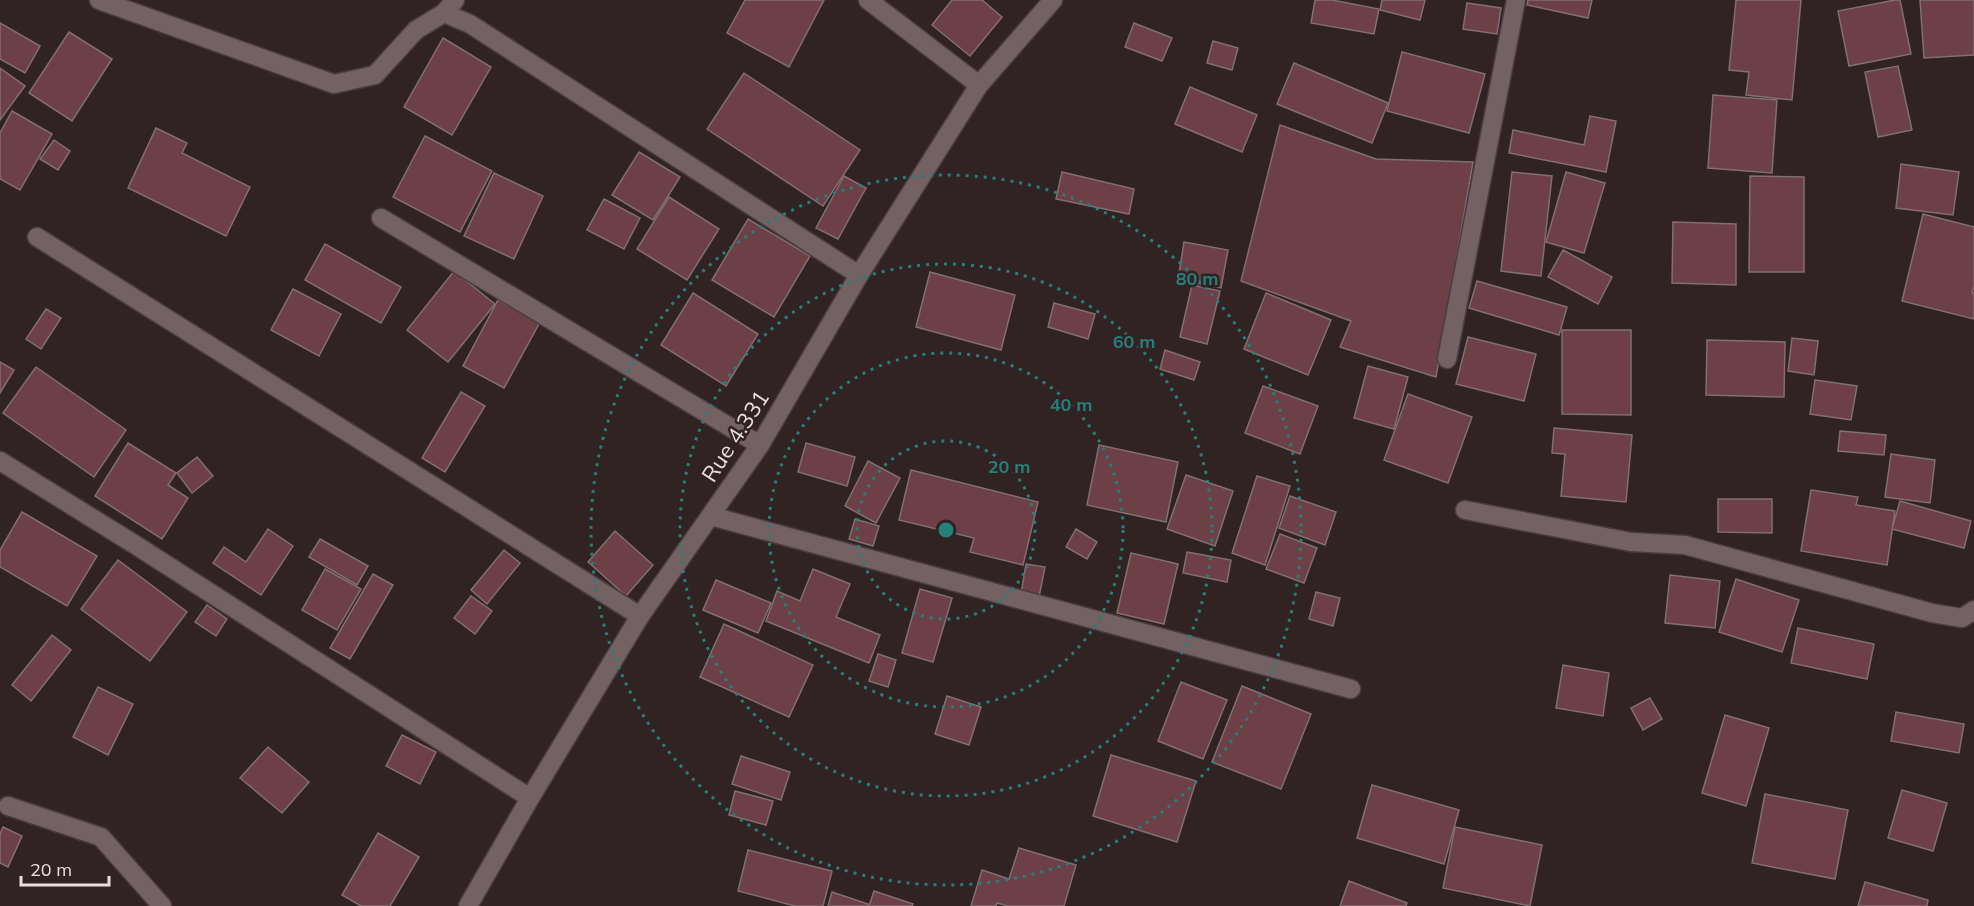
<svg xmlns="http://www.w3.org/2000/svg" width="1974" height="906" font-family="Mulish,sans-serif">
<rect width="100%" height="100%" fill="#312224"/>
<!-- building -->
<g fill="#6d3f47" stroke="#816f71" stroke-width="1.5">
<polygon points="745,0 824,0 789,67 727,33"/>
<polygon points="952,0 982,0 1002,17 970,56 932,25"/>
<polygon points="1315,0 1332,0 1379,9 1374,34 1311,23"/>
<polygon points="1382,0 1425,0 1420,20 1380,10"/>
<polygon points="1528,0 1592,0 1588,18 1527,5"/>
<polygon points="1736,0 1801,0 1792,100 1746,95 1749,72 1729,70"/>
<polygon points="1895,0 1900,0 1911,54 1849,66 1838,11"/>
<polygon points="1920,0 1974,0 1974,55 1924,58"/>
<polygon points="1467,3 1501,8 1497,34 1463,29"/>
<polygon points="0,23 40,46 25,73 0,59"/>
<polygon points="1134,23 1172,38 1162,61 1125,47"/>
<polygon points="69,32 112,59 72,121 29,93"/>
<polygon points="443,38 491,67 452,135 404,107"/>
<polygon points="1213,41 1238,48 1232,70 1207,63"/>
<polygon points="1402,52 1485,74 1469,133 1387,111"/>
<polygon points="1294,63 1388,103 1372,143 1277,104"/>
<polygon points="1898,66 1912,130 1878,137 1865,72"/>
<polygon points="0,68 25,86 0,120"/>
<polygon points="744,73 860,150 823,206 707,129"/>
<polygon points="1190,87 1257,115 1242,152 1175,124"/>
<polygon points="1713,95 1777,100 1772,173 1708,168"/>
<polygon points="12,111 52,134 20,190 0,179 0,133"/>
<polygon points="1590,116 1616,121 1606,172 1509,153 1513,130 1584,145"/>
<polygon points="1280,125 1376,159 1473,162 1436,377 1340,347 1351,321 1241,281"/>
<polygon points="156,128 187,143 182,153 250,187 226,236 128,188"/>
<polygon points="425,136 492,171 460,232 393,197"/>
<polygon points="54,140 70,151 58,170 40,159"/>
<polygon points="639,152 680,177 653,220 612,195"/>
<polygon points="1901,164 1959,172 1953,215 1896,208"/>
<polygon points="1062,172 1134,189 1129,214 1056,199"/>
<polygon points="1512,172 1552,176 1541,276 1501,271"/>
<polygon points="1566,172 1605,183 1584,253 1546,242"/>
<polygon points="494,173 543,196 514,259 464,236"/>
<polygon points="844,176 866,188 838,239 816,228"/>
<polygon points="1750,176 1804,177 1804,272 1749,272"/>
<polygon points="669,197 719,229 687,280 637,249"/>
<polygon points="604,199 640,218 624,249 587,230"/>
<polygon points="1923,214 1974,227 1974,286 1972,293 1974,293 1974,319 1902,301"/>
<polygon points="748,219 810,256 774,317 712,280"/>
<polygon points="1673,222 1736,224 1736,285 1672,283"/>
<polygon points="1184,242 1228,250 1221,288 1178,280"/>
<polygon points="325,244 401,287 381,323 305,280"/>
<polygon points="1563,250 1612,277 1598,304 1548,277"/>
<polygon points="454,271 495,304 448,362 407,330"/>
<polygon points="930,272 1015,295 1001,350 916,327"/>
<polygon points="1477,281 1567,307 1559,335 1469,308"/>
<polygon points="1192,285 1220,291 1207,344 1180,337"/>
<polygon points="293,289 341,314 319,356 271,330"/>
<polygon points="693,293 758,334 726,386 661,345"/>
<polygon points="1266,293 1331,320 1308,375 1244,349"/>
<polygon points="498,300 540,322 504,388 463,366"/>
<polygon points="1054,303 1095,314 1088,339 1048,327"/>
<polygon points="46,309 61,318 41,349 26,339"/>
<polygon points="1562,330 1631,330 1631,415 1562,414"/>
<polygon points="1468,337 1536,354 1524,401 1456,384"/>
<polygon points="1792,338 1818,341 1814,375 1788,371"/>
<polygon points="1707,340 1785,342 1784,397 1706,395"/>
<polygon points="1165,350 1200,362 1194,380 1160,369"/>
<polygon points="0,362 14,370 0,393"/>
<polygon points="1368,366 1408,377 1394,429 1354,418"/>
<polygon points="36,367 126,430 94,477 3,413"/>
<polygon points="1815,380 1857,386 1851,420 1810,414"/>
<polygon points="1263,386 1318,406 1300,454 1245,433"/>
<polygon points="461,392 485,406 445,472 422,458"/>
<polygon points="1408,394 1472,417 1448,483 1384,460"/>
<polygon points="1554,428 1632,435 1626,502 1561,496 1565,454 1552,453"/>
<polygon points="1840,431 1886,435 1884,455 1838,451"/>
<polygon points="128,443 176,473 168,485 188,498 162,539 95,496"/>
<polygon points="806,443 855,457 847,486 798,472"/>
<polygon points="1099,445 1178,462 1166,522 1087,505"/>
<polygon points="1891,454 1935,460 1930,503 1885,497"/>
<polygon points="197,457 213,476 192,493 177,473"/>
<polygon points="868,461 900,478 876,523 845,506"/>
<polygon points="911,470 1038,502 1023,565 970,552 974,538 899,520"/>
<polygon points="1186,475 1233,491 1215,546 1167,529"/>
<polygon points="1257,476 1290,486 1265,565 1232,553"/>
<polygon points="1811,490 1858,497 1856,505 1895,511 1887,565 1801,551"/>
<polygon points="1290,496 1336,512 1325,545 1279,528"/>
<polygon points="1718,499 1772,499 1772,533 1718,532"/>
<polygon points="1900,501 1971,521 1964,548 1892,529"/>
<polygon points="22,512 97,556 67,606 0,567 0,550"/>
<polygon points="855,519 879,526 873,546 849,539"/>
<polygon points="268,529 293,546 261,595 213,563 224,547 246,562"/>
<polygon points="1076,529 1097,542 1087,559 1066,547"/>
<polygon points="615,531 653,565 626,596 588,562"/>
<polygon points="1280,534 1317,548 1304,583 1266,569"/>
<polygon points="320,539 368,566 357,585 309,557"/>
<polygon points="504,550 520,563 487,604 471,590"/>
<polygon points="1187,552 1231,560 1227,582 1183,573"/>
<polygon points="1131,553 1178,564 1164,624 1117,613"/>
<polygon points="118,560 187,612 150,661 81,609"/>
<polygon points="1026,564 1045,567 1039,597 1021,594"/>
<polygon points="325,569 361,589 337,630 302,610"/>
<polygon points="813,569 850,584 836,617 880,635 869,663 766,621 777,591 800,601"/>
<polygon points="373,574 393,585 350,659 330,648"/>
<polygon points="1670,575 1720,581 1715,628 1665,623"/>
<polygon points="1736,579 1799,600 1782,652 1719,632"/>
<polygon points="716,580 771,603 758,633 703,610"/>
<polygon points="920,589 952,598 933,662 902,653"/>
<polygon points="1316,592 1340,598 1333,626 1309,619"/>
<polygon points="471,596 492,611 475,634 454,618"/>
<polygon points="207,605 227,619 216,636 195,622"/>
<polygon points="724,624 813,665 789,717 700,677"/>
<polygon points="1798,628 1874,644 1867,679 1791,663"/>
<polygon points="52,635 71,650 31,701 12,685"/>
<polygon points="878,654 896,660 888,687 869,681"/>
<polygon points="1563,665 1609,673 1603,716 1556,708"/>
<polygon points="1181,682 1227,700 1203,759 1158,741"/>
<polygon points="1242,686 1311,714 1281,789 1212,762"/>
<polygon points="98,687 133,704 108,755 73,737"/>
<polygon points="947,696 981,707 969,745 935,734"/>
<polygon points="1650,698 1662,719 1643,730 1631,708"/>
<polygon points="1896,712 1964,724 1959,753 1891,741"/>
<polygon points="1725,715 1769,728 1746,806 1702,793"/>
<polygon points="402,735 436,752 420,784 386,766"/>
<polygon points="268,747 309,782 282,813 240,778"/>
<polygon points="1111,755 1196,781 1177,842 1093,816"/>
<polygon points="741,756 790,772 781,800 732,784"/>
<polygon points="1372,785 1459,810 1444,864 1357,838"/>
<polygon points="1902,790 1947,803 1933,851 1888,838"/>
<polygon points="735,791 773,801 766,825 729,815"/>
<polygon points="1765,794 1848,810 1835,879 1752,863"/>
<polygon points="3,827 22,836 8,867 0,863 0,834"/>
<polygon points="1455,827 1542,845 1530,906 1443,888"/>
<polygon points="378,833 419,857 390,906 361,906 342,895"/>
<polygon points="1019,848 1076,865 1064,906 1008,906 997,903 996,906 971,906 982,870 1009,879"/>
<polygon points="748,850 832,871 823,906 795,906 738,891"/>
<polygon points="1349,881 1407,903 1406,906 1340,906"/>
<polygon points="1865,882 1928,900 1927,906 1858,906"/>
<polygon points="874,891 913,904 912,906 869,906"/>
<polygon points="832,892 868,904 868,906 828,906"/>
</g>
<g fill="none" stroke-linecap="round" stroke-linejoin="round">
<defs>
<g id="minor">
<polyline points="99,0 334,84 375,75 416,30 444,13 455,0"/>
<polyline points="868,0 979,85"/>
<polyline points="444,13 470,24 859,275"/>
<polyline points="381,218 760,445"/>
<polyline points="37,237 640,616"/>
<polyline points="1447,359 1516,0"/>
<polyline points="0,461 134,544 530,798"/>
<polyline points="1465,510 1631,542 1685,545 1932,613 1962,618 1974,610"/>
<polyline points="711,516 1351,689"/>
<polyline points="8,806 101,837 162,906"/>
<polyline points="468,906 530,798 640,616 760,445 859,275 979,85 1053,0"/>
</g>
</defs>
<!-- minor casing -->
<use href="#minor" stroke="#4a3d40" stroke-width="21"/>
<!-- minor -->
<use href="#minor" stroke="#736164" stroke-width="18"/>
</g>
<!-- distance rings -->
<g fill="none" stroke="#258079" stroke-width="3" stroke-dasharray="3 6">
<circle cx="946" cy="530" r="89"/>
<circle cx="946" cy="530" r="177"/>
<circle cx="946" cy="530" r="266"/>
<circle cx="946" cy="530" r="355"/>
</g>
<g text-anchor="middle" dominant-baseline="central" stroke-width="5" stroke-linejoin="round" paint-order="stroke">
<!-- street labels -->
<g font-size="22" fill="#e7dddf" stroke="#312224">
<text transform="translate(735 436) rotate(-57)">Rue 4.331</text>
</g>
</g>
<circle cx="946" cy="530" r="9" fill="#258079" stroke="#312224" stroke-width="3"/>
<g font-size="18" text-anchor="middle" font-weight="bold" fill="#258079" stroke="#312224" stroke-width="5" stroke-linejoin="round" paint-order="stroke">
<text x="1197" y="285">80 m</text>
<text x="1134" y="348">60 m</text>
<text x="1071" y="411">40 m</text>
<text x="1009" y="473">20 m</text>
</g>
<!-- scale -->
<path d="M21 876v9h88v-9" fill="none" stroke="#e7dddf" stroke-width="3"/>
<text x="30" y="876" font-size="18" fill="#e7dddf" stroke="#312224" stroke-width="4.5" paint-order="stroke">20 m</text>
</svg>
